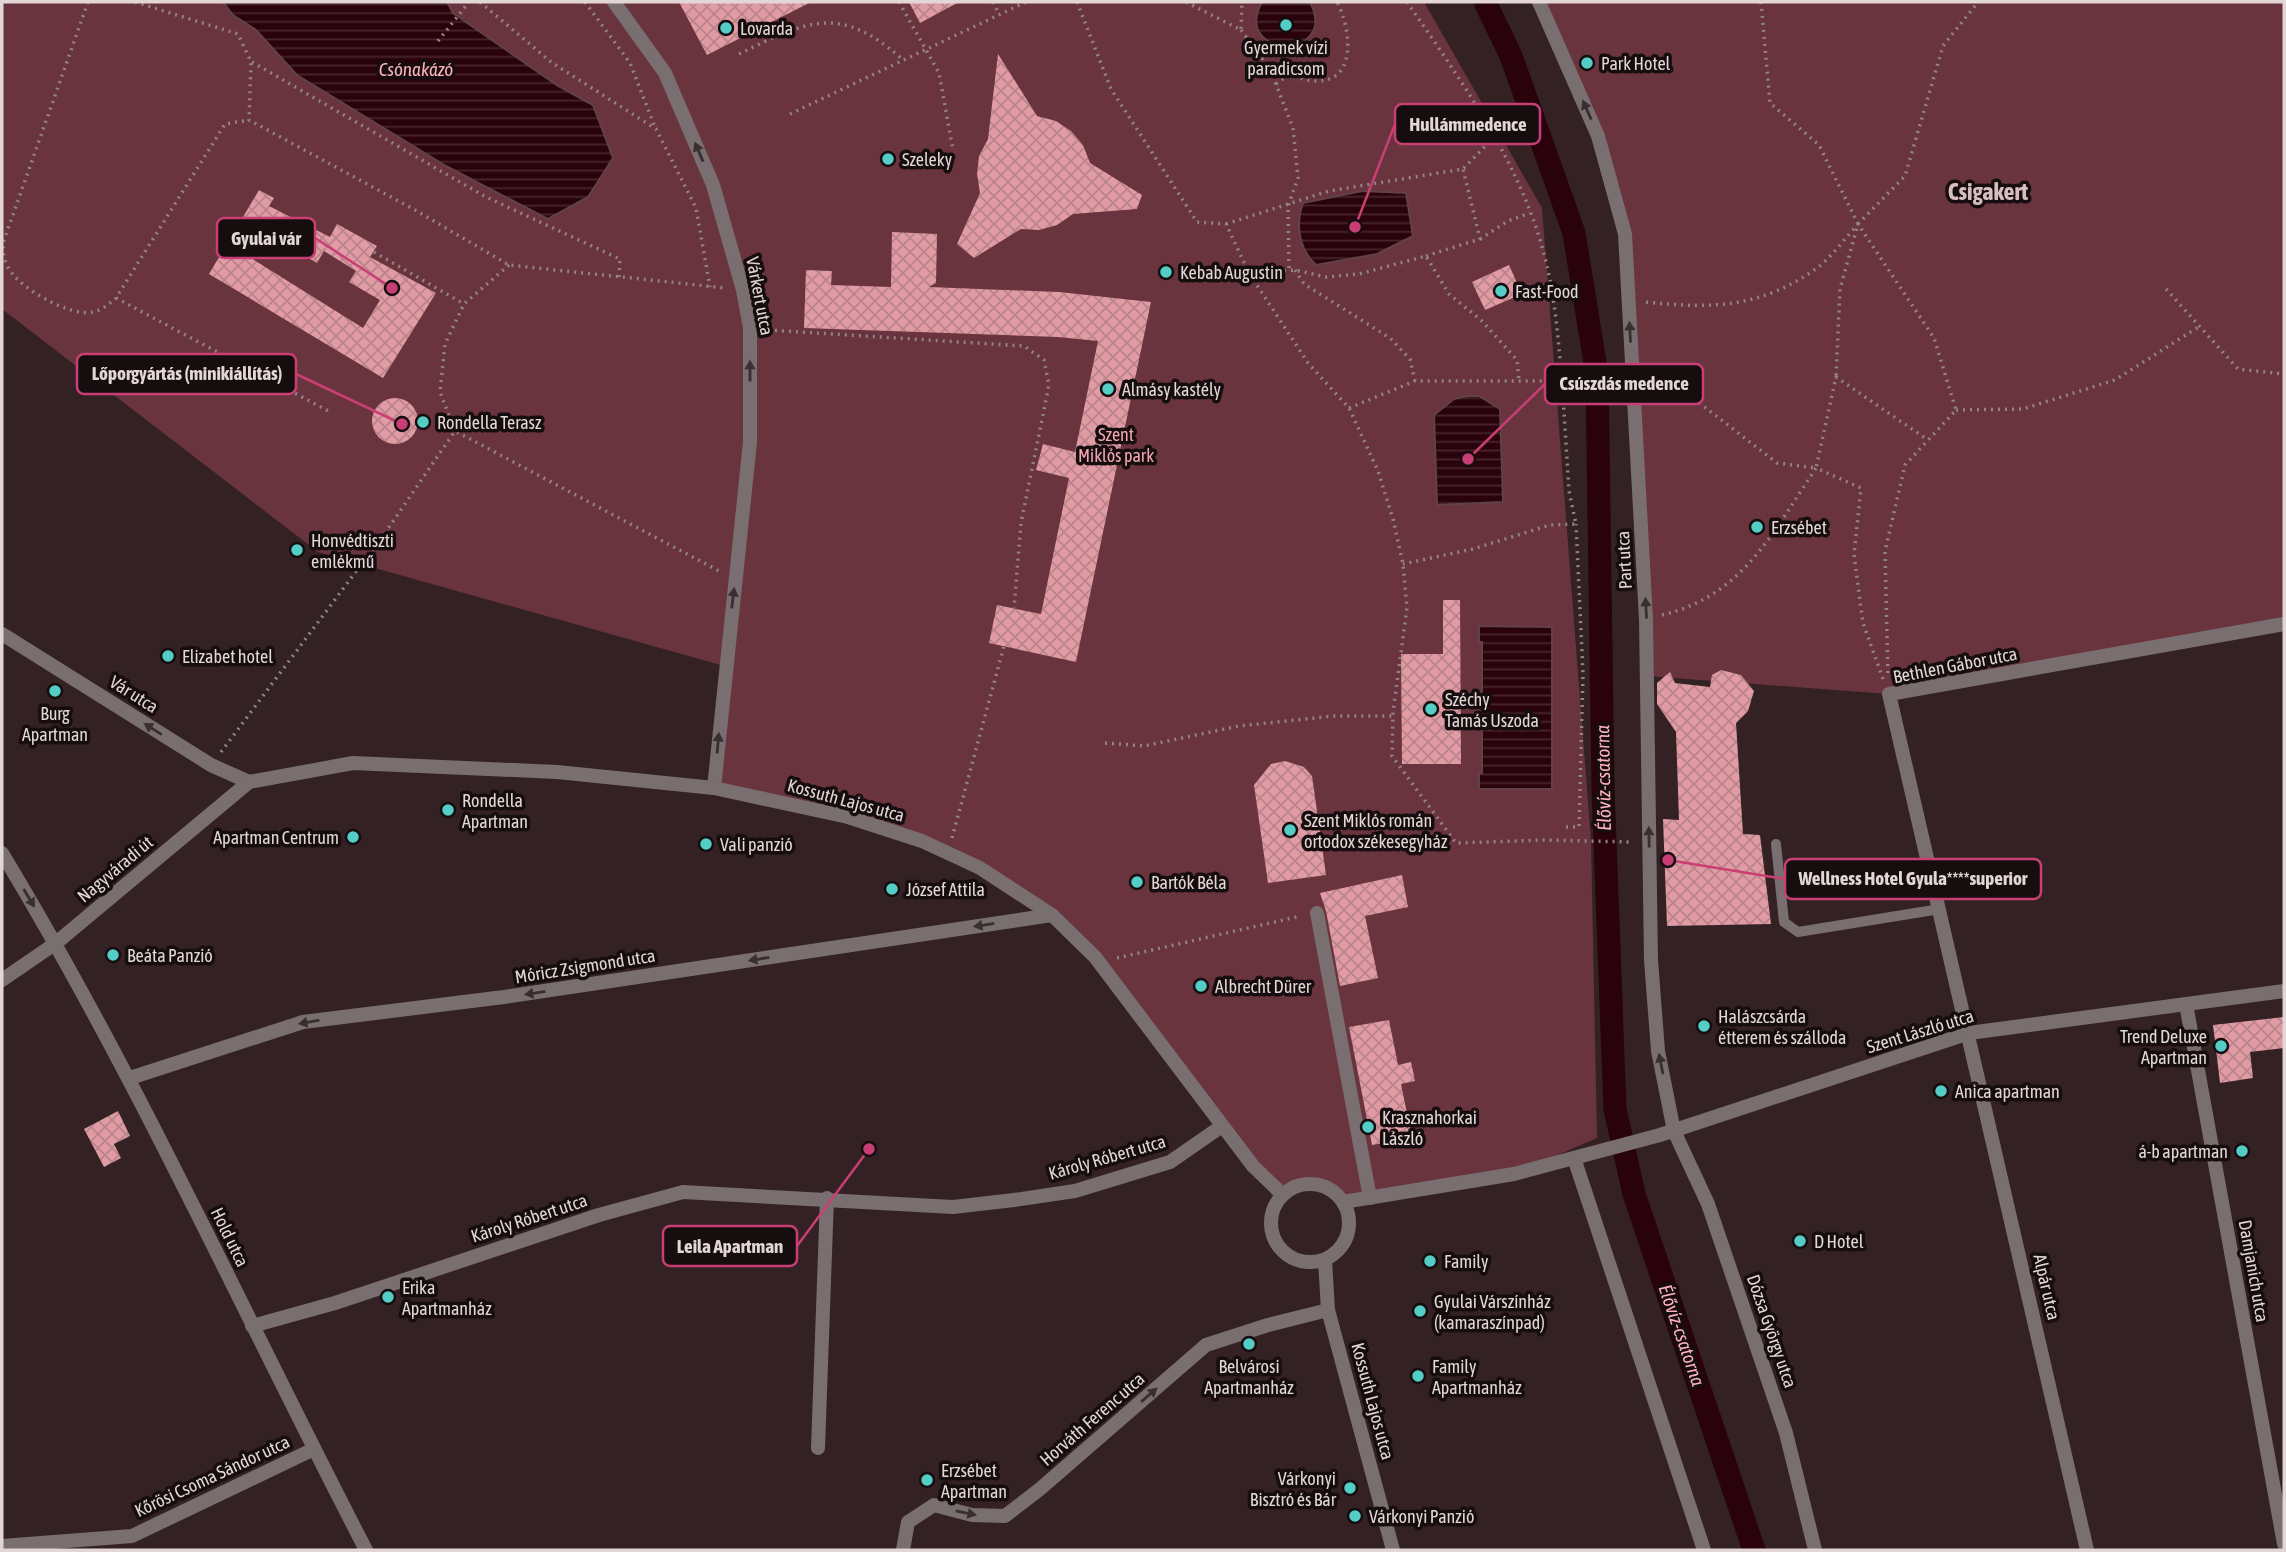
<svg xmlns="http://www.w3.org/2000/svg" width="2286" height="1552" font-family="'Asap Condensed',sans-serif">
<defs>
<pattern id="water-rules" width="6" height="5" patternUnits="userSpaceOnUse" patternTransform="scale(1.75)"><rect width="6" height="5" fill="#29020b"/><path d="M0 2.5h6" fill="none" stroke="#48262e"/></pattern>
<pattern id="building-cross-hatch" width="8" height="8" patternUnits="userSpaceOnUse" patternTransform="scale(1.75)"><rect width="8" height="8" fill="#e19ba4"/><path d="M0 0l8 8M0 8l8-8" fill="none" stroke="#ba848b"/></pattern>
</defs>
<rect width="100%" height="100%" fill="#342123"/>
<!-- park -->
<g fill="#69343d">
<polygon points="2,2 1424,2 1542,208 1591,841 1597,1138 1514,1174 1343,1202 1333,1192 1308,1184 1283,1195 1052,915 922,841 714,788 724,666 318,552 2,309"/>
<polygon points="1539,2 2284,2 2284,624 1889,694 1647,676 1625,234 1598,136"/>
</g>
<!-- water -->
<g fill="url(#water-rules)" stroke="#614248" stroke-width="2">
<polygon points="223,2 447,2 453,13 558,86 593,105 613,158 588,197 548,219 446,166 297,75 256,30 233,15"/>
<path d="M 1262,2 L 1310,2 C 1340,61 1231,59 1262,2 Z"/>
<path d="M 1362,191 L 1406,193 L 1413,236 L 1377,254 L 1316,265 C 1299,249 1295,225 1303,203 Z"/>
<polygon points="1467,396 1479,396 1500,409 1503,502 1437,505 1434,415 1454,399"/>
<polygon points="1479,626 1552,627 1552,789 1479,789 1479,773 1482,773 1482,642 1479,642"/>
</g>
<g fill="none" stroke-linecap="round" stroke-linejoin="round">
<!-- canal -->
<polyline stroke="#29020b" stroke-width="23" points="1485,2 1511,56 1574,233 1597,375 1603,789 1615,1109 1634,1194 1754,1550"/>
</g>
<!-- building -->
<g fill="url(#building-cross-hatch)" fill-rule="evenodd">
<polygon points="679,2 811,2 707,55"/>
<polygon points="909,2 959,2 920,23"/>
<polygon points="998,54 1037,116 1056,121 1071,131 1083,145 1090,163 1142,195 1137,209 1073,214 1057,225 1039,230 1021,229 974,258 957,244 980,193 977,174 979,156 988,139"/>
<path d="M 259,190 L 274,198 L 269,206 L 330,237 L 337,224 L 377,246 L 370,257 L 436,293 L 383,378 L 209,274 ZM 266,234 L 317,263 L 324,251 L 356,271 L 349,282 L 380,300 L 363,328 L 251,258 Z"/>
<polygon points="892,232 937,234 936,283 929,287 1059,292 1151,302 1076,662 989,643 997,605 1041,614 1069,478 1036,470 1043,444 1075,452 1098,341 1058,337 804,328 806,270 832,271 831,285 891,287"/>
<polygon points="1509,265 1522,294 1485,310 1472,282"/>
<circle cx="395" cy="421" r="23"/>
<polygon points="1443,600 1460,600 1461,764 1402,764 1401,654 1443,654"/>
<polygon points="1721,670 1741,675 1754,691 1748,711 1736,723 1743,834 1760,835 1771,924 1667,926 1663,819 1679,820 1676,732 1657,704 1657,683 1670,672 1675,683 1710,687 1712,675"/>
<polygon points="1285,761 1304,767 1312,776 1326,875 1268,883 1254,785 1271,764"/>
<polygon points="1402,875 1408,907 1365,916 1378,978 1340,986 1326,911 1320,893"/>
<polygon points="2284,1017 2284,1048 2250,1052 2253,1078 2220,1083 2213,1025"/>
<polygon points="1389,1020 1398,1065 1411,1062 1415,1081 1401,1084 1412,1138 1372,1145 1349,1027"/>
<polygon points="118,1111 130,1136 114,1144 121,1158 104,1167 84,1129"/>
</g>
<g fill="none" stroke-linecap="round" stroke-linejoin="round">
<!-- path -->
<g stroke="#938384" stroke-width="3.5" stroke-dasharray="2 5" stroke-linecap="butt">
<path d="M 88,2 L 3,243 C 3,252 4,261 9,269 C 21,289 70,317 93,312 C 102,310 109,304 116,298 L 225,124 L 249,120"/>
<polyline points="135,2 238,34 251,62 249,120 415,210 509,265 725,288"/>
<polyline points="480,2 551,62 656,129 696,208 710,287"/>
<polyline points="585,2 630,63 655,127"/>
<polyline points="899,2 939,73 953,150"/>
<polyline points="993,2 999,14"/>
<polyline points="1077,2 1111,89 1197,222 1226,224 1249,273 1308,363 1349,408 1378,471 1393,519 1403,564 1407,608 1393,712 1392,756 1456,843 1544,840 1632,842"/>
<polyline points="1186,2 1241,30 1242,2"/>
<path d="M 1407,2 C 1460,79 1520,162 1544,254 C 1555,295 1558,338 1562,381"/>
<polyline points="1761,2 1770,103 1819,145 1858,224 1840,289 1836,377"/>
<polyline points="1241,30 1270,69 1293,128 1298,178 1288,206 1289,271"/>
<polyline points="438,41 469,2"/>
<path d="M 739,54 C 807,21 839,3 902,59"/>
<polyline points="252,62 486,197 620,259 619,277"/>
<path d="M 1276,84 L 1288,75 C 1297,77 1307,81 1316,81 C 1359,82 1350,26 1337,2"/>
<polyline points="790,114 1026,2"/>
<polyline points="1226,224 1329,191 1463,169 1493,138"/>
<polyline points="1858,224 1905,176 1943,46 1978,2"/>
<polyline points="1480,239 1508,221 1530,213"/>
<polyline points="374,252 464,304"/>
<polyline points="1426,256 1480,239 1463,169"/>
<polyline points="509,265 464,304 445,344 440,392 455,431 721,572"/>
<polyline points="1295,270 1304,284 1390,338 1410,359 1415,381"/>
<polyline points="1249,273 1295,270 1326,277 1359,274 1426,256 1449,294 1482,321 1517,360 1519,381"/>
<polyline points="2166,289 2238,369 2284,374"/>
<polyline points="116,298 332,413"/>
<path d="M 1646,302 C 1712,309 1761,308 1817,268 C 1832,257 1845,238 1858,224 L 1934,338 L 1956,410 L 1905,465 L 1885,551 L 1888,678"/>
<polyline points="768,330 1024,346 1044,360 1049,385 1021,523 1014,608"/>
<polyline points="1649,364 1777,463 1816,468 1836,377 1928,440"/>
<polyline points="1349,408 1415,381 1562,381 1569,491 1576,524 1550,525 1473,549 1403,564"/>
<polyline points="1956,410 2023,409 2115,380 2200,326"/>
<path d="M 1662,615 C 1743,596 1773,532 1816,468 L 1861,488 L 1854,555 L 1863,623 L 1883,679"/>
<polyline points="1105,743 1144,746 1239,726 1333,716 1393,716"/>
<polyline points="221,752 387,530 455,431"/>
<polyline points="1566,827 1579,827 1583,674 1576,524"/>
<polyline points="952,838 1004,646"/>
<polyline points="1117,958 1301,916"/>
</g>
<!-- lane -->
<polyline stroke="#796f70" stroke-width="10" points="1776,844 1784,922 1798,932 1940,909"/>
<!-- street -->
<g stroke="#796f70" stroke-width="14">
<polyline points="614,2 665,73 713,185 743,290 750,328 750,442 714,788"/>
<polyline points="1539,2 1598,136 1625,234 1646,619 1651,960 1658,1051 1674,1131 1708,1204 1786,1433 1815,1550"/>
<polyline points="2,634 211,765 249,782"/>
<path d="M 2,853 C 138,1078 245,1317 366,1550"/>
<polyline points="1317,913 1370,1198"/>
<polyline points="2,980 56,943 249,782 353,763 557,772 714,788 848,817 922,841 980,868 1052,915 1095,957 1253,1166 1283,1195"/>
<polyline points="2186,1004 2284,1544"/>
<polyline points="130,1078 303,1022 504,997 1052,915"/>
<polyline points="1574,1158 1704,1550"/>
<circle cx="1310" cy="1223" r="39"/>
<polyline points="1343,1202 1514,1174 1660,1135 1969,1033 2284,991"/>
<polyline points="1325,1260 1328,1310 1393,1550"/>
<polyline points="252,1326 335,1303 599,1215 683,1192 953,1207 1014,1200 1075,1191 1170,1162 1222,1126"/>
<polyline points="818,1448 827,1198"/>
<polyline points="2,1546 132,1536 314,1449"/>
<polyline points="903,1550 908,1522 934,1505 972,1515 1005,1516 1040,1489 1206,1345 1268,1325 1328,1310"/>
<polyline points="2087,1550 1889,694 2284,624"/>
</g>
</g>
<!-- one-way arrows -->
<defs><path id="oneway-solid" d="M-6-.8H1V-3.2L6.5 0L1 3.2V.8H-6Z" transform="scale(1.75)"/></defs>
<g fill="#392f30">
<use href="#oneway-solid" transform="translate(1587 110) rotate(-114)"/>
<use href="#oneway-solid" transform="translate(699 152) rotate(-113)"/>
<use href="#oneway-solid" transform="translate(1630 332) rotate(-93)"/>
<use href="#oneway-solid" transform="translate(750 371) rotate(-90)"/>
<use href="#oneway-solid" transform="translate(733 598) rotate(-83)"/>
<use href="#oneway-solid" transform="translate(1646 608) rotate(-93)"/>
<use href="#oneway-solid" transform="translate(153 729) rotate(-148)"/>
<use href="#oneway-solid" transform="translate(718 743) rotate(-85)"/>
<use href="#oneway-solid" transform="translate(1649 837) rotate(-91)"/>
<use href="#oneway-solid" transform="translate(29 898) rotate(59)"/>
<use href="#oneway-solid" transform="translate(984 925) rotate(171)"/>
<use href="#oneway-solid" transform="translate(759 959) rotate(171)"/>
<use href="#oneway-solid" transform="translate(535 993) rotate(171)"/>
<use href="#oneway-solid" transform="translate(309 1022) rotate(170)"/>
<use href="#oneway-solid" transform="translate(1661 1064) rotate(-101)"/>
<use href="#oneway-solid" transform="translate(1149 1395) rotate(-41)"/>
<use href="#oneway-solid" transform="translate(966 1513) rotate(12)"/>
</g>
<!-- markers -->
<g fill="#54cdc7" stroke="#160d0e" stroke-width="2.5">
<circle cx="1286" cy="25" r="7"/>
<circle cx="726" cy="28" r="7"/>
<circle cx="1587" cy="63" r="7"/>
<circle cx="888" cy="159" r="7"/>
<circle cx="1166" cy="272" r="7"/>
<circle cx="1501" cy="291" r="7"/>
<circle cx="1108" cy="389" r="7"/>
<circle cx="423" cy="422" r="7"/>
<circle cx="1757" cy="527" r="7"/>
<circle cx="297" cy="550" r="7"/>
<circle cx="168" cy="656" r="7"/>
<circle cx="55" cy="691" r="7"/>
<circle cx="1431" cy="709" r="7"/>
<circle cx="448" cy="810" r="7"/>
<circle cx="1290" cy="830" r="7"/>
<circle cx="353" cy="837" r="7"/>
<circle cx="706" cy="844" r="7"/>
<circle cx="1137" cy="882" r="7"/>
<circle cx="892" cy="889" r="7"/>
<circle cx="113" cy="955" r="7"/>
<circle cx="1201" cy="986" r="7"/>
<circle cx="1704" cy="1026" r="7"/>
<circle cx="2221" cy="1046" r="7"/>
<circle cx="1941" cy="1091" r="7"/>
<circle cx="1368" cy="1127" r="7"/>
<circle cx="2242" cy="1151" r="7"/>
<circle cx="1800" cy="1241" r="7"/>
<circle cx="1430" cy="1261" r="7"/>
<circle cx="388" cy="1297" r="7"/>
<circle cx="1420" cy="1311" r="7"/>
<circle cx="1249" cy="1344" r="7"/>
<circle cx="1418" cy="1376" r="7"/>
<circle cx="927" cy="1480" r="7"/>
<circle cx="1350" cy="1488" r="7"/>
<circle cx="1355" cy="1516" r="7"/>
</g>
<g text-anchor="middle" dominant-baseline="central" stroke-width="7" stroke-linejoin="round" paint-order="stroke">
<!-- poi labels -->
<g font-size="18" fill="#e3d6d7" stroke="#160d0e" text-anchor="start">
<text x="740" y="28">Lovarda</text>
<text x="1286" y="47" text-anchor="middle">Gyermek vízi<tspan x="1286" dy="21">paradicsom</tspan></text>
<text x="1601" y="63">Park Hotel</text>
<text x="902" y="159">Szeleky</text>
<text x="1180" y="272">Kebab Augustin</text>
<text x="1515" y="291">Fast-Food</text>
<text x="1122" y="389">Almásy kastély</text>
<text x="437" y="422">Rondella Terasz</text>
<text x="1771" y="527">Erzsébet</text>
<text x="311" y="540">Honvédtiszti<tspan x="311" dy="21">emlékmű</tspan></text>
<text x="182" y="656">Elizabet hotel</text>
<text x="1445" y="699">Széchy<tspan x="1445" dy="21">Tamás Uszoda</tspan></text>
<text x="55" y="713" text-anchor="middle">Burg<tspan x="55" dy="21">Apartman</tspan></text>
<text x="462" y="800">Rondella<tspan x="462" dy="21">Apartman</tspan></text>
<text x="1304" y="820">Szent Miklós román<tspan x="1304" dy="21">ortodox székesegyház</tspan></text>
<text x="339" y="837" text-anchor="end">Apartman Centrum</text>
<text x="720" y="844">Vali panzió</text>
<text x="1151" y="882">Bartók Béla</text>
<text x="906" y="889">József Attila</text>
<text x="127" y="955">Beáta Panzió</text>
<text x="1215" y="986">Albrecht Dürer</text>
<text x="1718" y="1016">Halászcsárda<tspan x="1718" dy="21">étterem és szálloda</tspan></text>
<text x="2207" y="1036" text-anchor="end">Trend Deluxe<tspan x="2207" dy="21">Apartman</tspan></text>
<text x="1955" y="1091">Anica apartman</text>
<text x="1382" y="1117">Krasznahorkai<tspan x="1382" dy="21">László</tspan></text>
<text x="2228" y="1151" text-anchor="end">á-b apartman</text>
<text x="1814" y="1241">D Hotel</text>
<text x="1444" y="1261">Family</text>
<text x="402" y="1287">Erika<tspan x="402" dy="21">Apartmanház</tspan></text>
<text x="1434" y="1301">Gyulai Várszínház<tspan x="1434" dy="21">(kamaraszínpad)</tspan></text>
<text x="1249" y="1366" text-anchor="middle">Belvárosi<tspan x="1249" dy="21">Apartmanház</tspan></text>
<text x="1432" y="1366">Family<tspan x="1432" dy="21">Apartmanház</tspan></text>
<text x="941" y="1470">Erzsébet<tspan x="941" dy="21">Apartman</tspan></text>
<text x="1336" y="1478" text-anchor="end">Várkonyi<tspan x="1336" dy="21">Bisztró és Bár</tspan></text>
<text x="1369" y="1516">Várkonyi Panzió</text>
</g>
<!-- street labels -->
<g font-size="18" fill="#e3d6d7" stroke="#160d0e">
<text transform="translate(760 296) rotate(79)">Várkert utca</text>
<text transform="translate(1624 560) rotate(-93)">Part utca</text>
<text transform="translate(1955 665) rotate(-11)">Bethlen Gábor utca</text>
<text transform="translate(134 694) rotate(32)">Vár utca</text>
<text transform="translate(846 800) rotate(15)">Kossuth Lajos utca</text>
<text transform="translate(115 869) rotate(-40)">Nagyváradi út</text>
<text transform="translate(585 966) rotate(-9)">Móricz Zsigmond utca</text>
<text transform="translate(1920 1031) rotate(-17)">Szent László utca</text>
<text transform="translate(1107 1157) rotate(-16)">Károly Róbert utca</text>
<text transform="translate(529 1218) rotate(-18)">Károly Róbert utca</text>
<text transform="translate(230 1237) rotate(64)">Hold utca</text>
<text transform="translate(2254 1271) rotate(80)">Damjanich utca</text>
<text transform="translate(2047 1287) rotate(77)">Alpár utca</text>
<text transform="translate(1772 1331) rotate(71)">Dózsa György utca</text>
<text transform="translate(1373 1401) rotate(75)">Kossuth Lajos utca</text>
<text transform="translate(1092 1419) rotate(-41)">Horváth Ferenc utca</text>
<text transform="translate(212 1476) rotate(-25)">Kőrösi Csoma Sándor utca</text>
</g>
<!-- park labels -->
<g font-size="18" fill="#f4a7b2" stroke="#160d0e">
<text x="1116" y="434">Szent<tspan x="1116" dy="21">Miklós park</tspan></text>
</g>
<!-- water labels -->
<g font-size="19" font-style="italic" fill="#ffb1bc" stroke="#160d0e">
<text x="416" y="69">Csónakázó</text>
<text transform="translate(1603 778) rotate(-91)">Élővíz-csatorna</text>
<text transform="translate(1682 1335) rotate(71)">Élővíz-csatorna</text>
</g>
<!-- district labels -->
<g font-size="24" font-weight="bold" fill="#d7bdc0" stroke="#160d0e">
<text x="1988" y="191">Csigakert</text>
</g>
</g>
<!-- callouts -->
<path fill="none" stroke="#c93e74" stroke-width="2.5" d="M1355 227L1395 124M392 288L315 238M402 424L296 374M1468 459L1545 384M1668 860L1785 879M869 1149L797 1246"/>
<g fill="#c93e74" stroke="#160d0e" stroke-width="2.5">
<circle cx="1355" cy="227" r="7"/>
<circle cx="392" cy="288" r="7"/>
<circle cx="402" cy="424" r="7"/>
<circle cx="1468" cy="459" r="7"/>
<circle cx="1668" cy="860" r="7"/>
<circle cx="869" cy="1149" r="7"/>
</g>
<g fill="#160d0e" stroke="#c93e74" stroke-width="2.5">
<rect x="1395" y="104" width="145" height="40" rx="7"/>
<rect x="217" y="218" width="98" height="40" rx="7"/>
<rect x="77" y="354" width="219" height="40" rx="7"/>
<rect x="1545" y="364" width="158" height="40" rx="7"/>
<rect x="1785" y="859" width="256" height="40" rx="7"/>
<rect x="663" y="1226" width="134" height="40" rx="7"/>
</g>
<g font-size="19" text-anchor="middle" font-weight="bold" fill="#e3d6d7">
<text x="1468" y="131">Hullámmedence</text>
<text x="266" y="245">Gyulai vár</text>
<text x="187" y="380">Lőporgyártás (minikiállítás)</text>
<text x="1624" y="390">Csúszdás medence</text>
<text x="1913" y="885">Wellness Hotel Gyula****superior</text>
<text x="730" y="1253">Leila Apartman</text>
</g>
<!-- border -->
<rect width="2286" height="1552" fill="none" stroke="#e3d6d7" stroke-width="7"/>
</svg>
